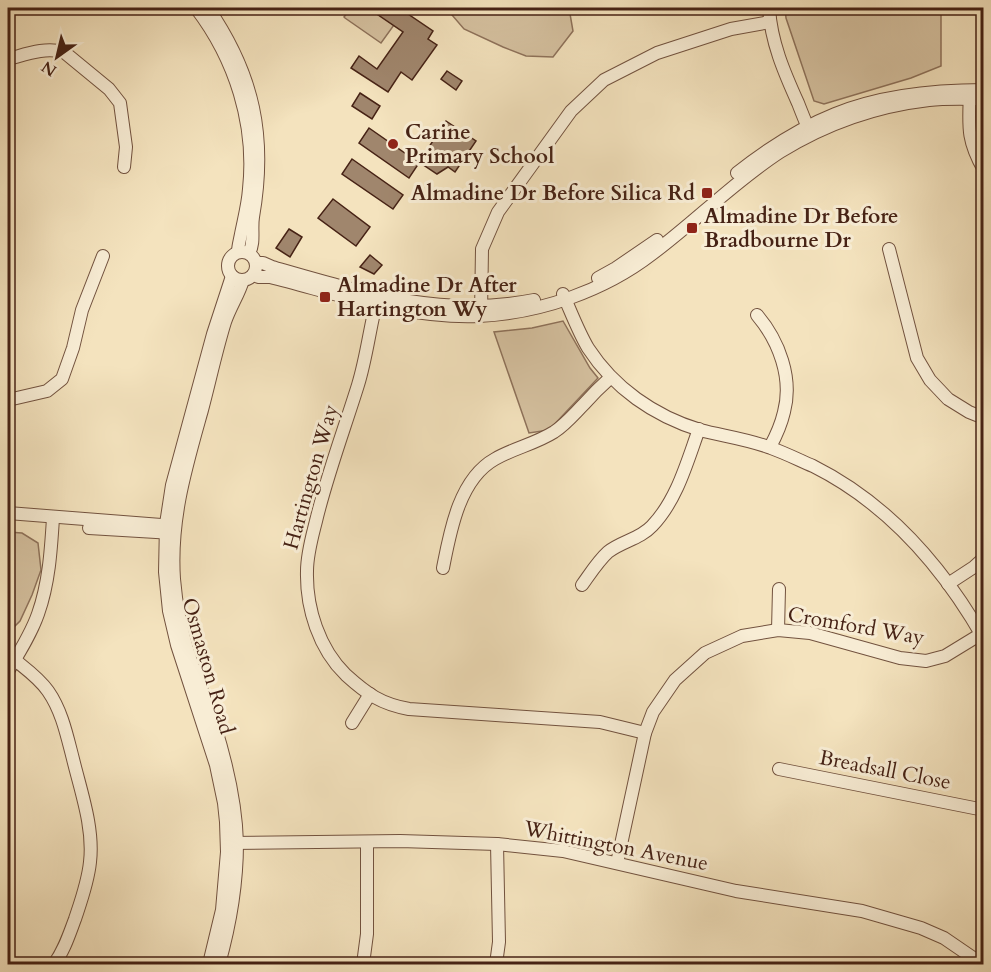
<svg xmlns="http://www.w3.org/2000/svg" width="991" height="972" font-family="Cardo,serif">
<rect width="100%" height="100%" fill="#f4e3be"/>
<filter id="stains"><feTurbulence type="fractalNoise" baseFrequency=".00333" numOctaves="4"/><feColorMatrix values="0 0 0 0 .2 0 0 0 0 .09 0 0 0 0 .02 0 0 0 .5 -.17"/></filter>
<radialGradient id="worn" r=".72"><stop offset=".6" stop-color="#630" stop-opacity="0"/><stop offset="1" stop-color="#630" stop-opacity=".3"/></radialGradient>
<!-- green -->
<g fill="#d6c2a1" stroke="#8e725b" stroke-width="1.5">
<polygon points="351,8 370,8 394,25 381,43 345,18 344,17"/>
<polygon points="446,8 569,8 573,31 553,57 526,56 503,47 464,29"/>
<polygon points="785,8 941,8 941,66 911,78 824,104 814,101 786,18"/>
<polygon points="563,321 590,368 598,378 549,430 529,433 494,332 532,328"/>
<polygon points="8,532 22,533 38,543 41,570 32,595 20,621 8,633"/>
</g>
<!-- building -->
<g fill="#a0866d" stroke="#462215" stroke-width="1.5">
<polygon points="368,8 399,8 433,31 428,39 437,45 412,80 401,72 388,92 351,68 359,56 377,69 403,32"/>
<polygon points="447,71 462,81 456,90 441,79"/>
<polygon points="360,93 380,106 372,119 352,106"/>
<polygon points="446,121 476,141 455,172 448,167 437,174 419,162"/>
<polygon points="369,128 419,163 409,178 359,143"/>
<polygon points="352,159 403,195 393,209 342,174"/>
<polygon points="333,199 370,227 356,246 318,218"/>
<polygon points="289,229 302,237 290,257 276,248"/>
<polygon points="370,255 382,265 374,274 360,267"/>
</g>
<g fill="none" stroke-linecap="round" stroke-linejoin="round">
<defs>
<g id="minor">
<path d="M 196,8 C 235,59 256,124 249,189 C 248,204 244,219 241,234 C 240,240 238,246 238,252"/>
<path d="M 208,8 C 254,75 267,137 253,217 C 251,229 255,243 249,253"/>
<path d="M 769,8 C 771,42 784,72 798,103 C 802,113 806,124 811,134"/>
<path d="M 8,59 C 27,54 44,47 64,52 L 109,89 L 120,103 L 126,147 L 124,167"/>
<path d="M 970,91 C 969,125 966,139 984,170"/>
<path d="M 737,173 C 766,150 800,128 835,114 C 882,95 933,90 984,90"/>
<polyline points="889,249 917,358 930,380 948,399 969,412 984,418"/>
<circle cx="242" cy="266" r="14"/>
<path d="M 257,263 L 263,263 L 272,267 C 359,292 442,318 534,300"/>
<path d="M 253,275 L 259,277 L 270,277 C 338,294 408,319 479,316 C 540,313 604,291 652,254 C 696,221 734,182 780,152 C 825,124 877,106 929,100 C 947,98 966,99 984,99"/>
<polyline points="598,278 616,268 657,240"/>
<path d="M 563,294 C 571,312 578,331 588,348 C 614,388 654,416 700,430 C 723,436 748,439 771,448 C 785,453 799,460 813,466 C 887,503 943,567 984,639"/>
<path d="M 378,296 C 370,325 367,356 358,385 C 344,430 327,475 316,521 C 312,537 307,554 307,571 C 306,608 319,649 346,675 C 367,694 381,704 409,709 L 600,722 L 645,733"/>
<polyline points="481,314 482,249 498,212 571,111 604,80 657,53 731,29 770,22"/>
<path d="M 757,315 C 779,341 793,378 784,412 C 781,425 776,436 770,447"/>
<polyline points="8,400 47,391 62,379 73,348 82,310 103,256"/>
<polyline points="8,513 174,526"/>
<polyline points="89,528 173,533"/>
<path d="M 443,568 C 450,532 459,479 495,459 C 514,448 535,444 554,432 C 566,424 574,414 584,404 C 592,395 601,386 610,378"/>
<polyline points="948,584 974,567 984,558"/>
<path d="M 582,585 C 590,574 598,561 608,552 C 622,541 640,539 652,526 C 677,500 687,462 699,429"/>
<polyline points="778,630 779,589"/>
<path d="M 15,660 C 26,669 39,678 48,691 C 62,711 67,736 73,759 C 81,792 94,828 90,862 C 88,882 81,901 75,919 C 69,935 64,951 54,964"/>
<path d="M 8,671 C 19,653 31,634 38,614 C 49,583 51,550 53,518"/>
<polyline points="352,723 370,694"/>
<polyline points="779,769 984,810"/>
<polyline points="227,843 400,841 497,844 563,851 736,891 862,911 921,928 944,938 982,964"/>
<polyline points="617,863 645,733 653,712 675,680 705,653 742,636 778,630 810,633 900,658 926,661 945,656 981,634"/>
<polyline points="209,964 222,910 227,852 226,822 224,803 216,765 177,645 169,611 165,572 166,524 172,485 213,334 232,276"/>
<path d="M 219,964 C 230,925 237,884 237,843 C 236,803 226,761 214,723 C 206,700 197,678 189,655 C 181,630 176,604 174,579 C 170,519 186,467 202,410 C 210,380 216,351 225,322 C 230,307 239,294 243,280"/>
<polyline points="363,964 367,934 367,842"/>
<polyline points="496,964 499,942 497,844"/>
</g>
</defs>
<!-- minor casing -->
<use href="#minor" stroke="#72523f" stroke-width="14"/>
<!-- minor -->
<use href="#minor" stroke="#f8edd5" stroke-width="12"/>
</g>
<!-- markers -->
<g fill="#8f2418" stroke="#f8edd5" stroke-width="2">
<circle cx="393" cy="144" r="6"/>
<rect x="701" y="187" width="12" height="12" rx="3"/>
<rect x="686" y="222" width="12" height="12" rx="3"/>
<rect x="319" y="291" width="12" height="12" rx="3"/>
</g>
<g text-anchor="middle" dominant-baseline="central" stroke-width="6" stroke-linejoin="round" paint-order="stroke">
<!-- poi labels -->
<g font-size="21" font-weight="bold" fill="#462215" stroke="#f8edd5" text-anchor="start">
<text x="405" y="132">Carine<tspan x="405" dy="24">Primary School</tspan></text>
<text x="695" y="193" text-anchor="end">Almadine Dr Before Silica Rd</text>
<text x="704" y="216">Almadine Dr Before<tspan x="704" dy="24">Bradbourne Dr</tspan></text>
<text x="337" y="285">Almadine Dr After<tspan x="337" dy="24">Hartington Wy</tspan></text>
</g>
<!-- street labels -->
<g font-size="21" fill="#462215" stroke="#f8edd5">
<text transform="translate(311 477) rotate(-74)">Hartington Way</text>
<text transform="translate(856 626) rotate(10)">Cromford Way</text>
<text transform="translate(208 666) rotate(74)">Osmaston Road</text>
<text transform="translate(885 770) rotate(11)">Breadsall Close</text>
<text transform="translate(616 846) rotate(11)">Whittington Avenue</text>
</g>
</g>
<!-- margin -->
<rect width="991" height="972" fill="none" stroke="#f4e3be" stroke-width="30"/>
<rect x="9" y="9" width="973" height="954" fill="none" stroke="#462215" stroke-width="3"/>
<rect x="15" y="15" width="961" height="942" fill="none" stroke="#462215" stroke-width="1.5"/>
<!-- north arrow -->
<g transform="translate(57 57) rotate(214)" stroke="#f8edd5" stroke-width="4.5" paint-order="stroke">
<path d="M0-4.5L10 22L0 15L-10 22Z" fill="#462215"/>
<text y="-9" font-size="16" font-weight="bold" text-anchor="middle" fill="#462215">N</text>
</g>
<rect width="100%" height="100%" filter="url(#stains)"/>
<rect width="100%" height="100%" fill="url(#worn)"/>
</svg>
